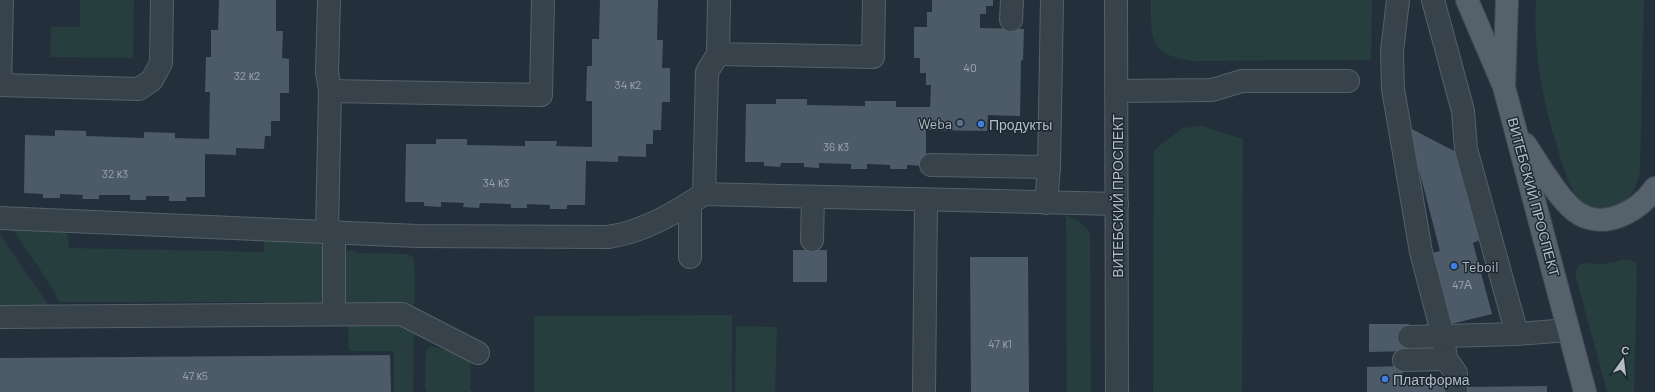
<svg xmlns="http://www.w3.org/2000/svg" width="1655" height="392" font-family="Barlow,sans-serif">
<rect width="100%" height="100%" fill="#23303b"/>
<!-- green -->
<g fill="#263e3d">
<polygon points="80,0 134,0 133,58 50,57 51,27 80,27"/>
<path d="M 1151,0 L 1372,0 L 1371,60 L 1193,61 C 1148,55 1151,39 1151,0 Z"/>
<path d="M 1536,0 L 1644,0 L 1640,171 C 1634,214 1587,225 1569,183 C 1548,124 1532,63 1536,0 Z"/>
<polygon points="1202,126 1243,139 1242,392 1153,392 1154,150 1183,128"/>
<polygon points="1066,215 1079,221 1090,232 1091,392 1067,392"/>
<polygon points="14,228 62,229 68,236 69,248 264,252 264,241 271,236 326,243 329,304 270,304 264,302 59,302 50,284 14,231"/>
<polygon points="0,234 47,303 47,310 0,311"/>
<polygon points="352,250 357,253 408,254 414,258 415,302 411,307 344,305 344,251"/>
<polygon points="1628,259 1635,262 1637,268 1634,392 1607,392 1575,273 1579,265 1586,263 1602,264"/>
<polygon points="732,315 732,392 534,392 534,316"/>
<polygon points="348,319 399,320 414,328 413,392 394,392 394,351 349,351"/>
<polygon points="736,326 777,327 775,392 735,392"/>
<polygon points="430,346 465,356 471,362 470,390 475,392 427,392 425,387 426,351"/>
</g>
<!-- building -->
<g fill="#4c5b67">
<polygon points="219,0 276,0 276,31 283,31 282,58 289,59 289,93 280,93 280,121 271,121 271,136 265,136 264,149 236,148 236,155 205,154 205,197 186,197 186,201 169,201 169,196 146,196 146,200 130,200 130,195 99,195 99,199 82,199 83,195 60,194 60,198 43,198 43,194 24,193 25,135 55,136 55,130 86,131 86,136 144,138 144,132 175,133 175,138 209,139 210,92 205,92 206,57 211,57 211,30 218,30"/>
<polygon points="600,0 658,0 657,40 663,40 662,68 670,68 670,102 662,102 661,130 653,130 653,144 646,144 646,157 618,156 618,162 586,161 585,205 567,205 567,209 550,209 550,205 527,204 527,208 511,208 511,204 480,203 479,208 463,207 464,203 441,202 441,207 424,206 424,202 405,202 406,144 436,144 436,139 467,139 467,145 525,146 525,141 557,141 556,146 592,147 592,101 586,101 587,66 592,66 592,39 599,39"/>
<polygon points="932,0 993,0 993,6 986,6 986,14 980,14 980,28 1024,29 1023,60 1021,61 1020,116 988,115 987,131 926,130 926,166 907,165 907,169 890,169 890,165 867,164 867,169 851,169 851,164 819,163 819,168 804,167 804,163 781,163 780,167 764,166 764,162 745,162 746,104 776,104 776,99 807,99 807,105 865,106 865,101 896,101 896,107 930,107 931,85 926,85 926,73 920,73 920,58 914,58 914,27 927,27 927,12 932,12"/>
<polygon points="1408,127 1456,152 1480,240 1473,243 1492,314 1451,324 1432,253 1440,251"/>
<rect x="793" y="250" width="34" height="32"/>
<polygon points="970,257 1028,257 1029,392 971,392"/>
<polygon points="1369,324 1409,324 1409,351 1369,352"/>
<polygon points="390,355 391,392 0,392 0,358"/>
<polygon points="1403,366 1403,379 1449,379 1449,392 1367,392 1367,367"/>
<polygon points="1547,386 1547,392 1462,392 1462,387"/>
</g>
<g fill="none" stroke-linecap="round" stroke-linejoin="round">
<defs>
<g id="minor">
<polyline points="719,0 718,54 873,57 874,0"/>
<polyline points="1116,0 1117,392"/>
<polyline points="1398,0 1392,51 1393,89 1421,252 1443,336 1446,359 1404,360"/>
<polyline points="1433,0 1463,111 1466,149 1517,334"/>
<polyline points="1011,20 1012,0"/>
<polyline points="0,85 139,89 152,80 161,63 162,0"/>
<polyline points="0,85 2,0"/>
<polyline points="330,91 541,95 543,0"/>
<polyline points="1117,91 1212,90 1242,81 1348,81"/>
<polyline points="931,165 1049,167"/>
<polyline points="704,194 707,72 718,54"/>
<polyline points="690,203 690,257"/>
<polyline points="1046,203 1049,167 1052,0"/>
<path d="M 0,218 L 418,236 L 608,237 C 643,232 675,213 704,194 L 1117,204"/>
<polyline points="327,231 330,91 327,72 329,0"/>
<polyline points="334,232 334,314"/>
<polyline points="812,240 813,197"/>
<polyline points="0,317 402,314 478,353"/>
<polyline points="1409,337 1517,334 1568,330"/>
<polyline points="1446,359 1456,373 1456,392"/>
<polyline points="924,392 926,200"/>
</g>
<g id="major">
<polyline points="1467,0 1502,82"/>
<polyline points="1507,0 1504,87 1585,392"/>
<path d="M 1525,144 C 1538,163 1557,197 1575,211 C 1602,232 1638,212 1655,188"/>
</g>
</defs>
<!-- minor casing -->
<use href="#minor" stroke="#556069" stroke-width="24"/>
<!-- major casing -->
<use href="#major" stroke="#404b54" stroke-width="24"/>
<!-- minor -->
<use href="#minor" stroke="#37424b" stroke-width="22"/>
<!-- major -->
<use href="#major" stroke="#55616b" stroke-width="22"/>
</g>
<!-- markers -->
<circle fill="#5c6f8a" stroke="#1c2730" stroke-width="1.5" cx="960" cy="123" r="4"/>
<g fill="#3f7fe0" stroke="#1c2730" stroke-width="1.5">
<circle cx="981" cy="124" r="4"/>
<circle cx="1454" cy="266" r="4"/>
<circle cx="1385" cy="379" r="4"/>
</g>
<g text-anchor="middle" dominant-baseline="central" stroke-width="3" stroke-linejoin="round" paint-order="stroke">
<!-- number labels -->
<g font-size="12" fill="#99a4af">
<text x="970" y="67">40</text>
<text x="247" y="75">32 к2</text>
<text x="628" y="84">34 к2</text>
<text x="836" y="146">36 к3</text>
<text x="115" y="173">32 к3</text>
<text x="496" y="182">34 к3</text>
<text x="1462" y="284">47А</text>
<text x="1000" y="343">47 к1</text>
<text x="195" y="375">47 к5</text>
</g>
<!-- poi labels -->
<g font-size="14" fill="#b3bdc7" stroke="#1c2730" text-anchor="start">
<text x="952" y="123" text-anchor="end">Weba</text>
<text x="989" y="124">Продукты</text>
<text x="1462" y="266">Teboil</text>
<text x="1393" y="379">Платформа</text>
</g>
<!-- street labels -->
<g font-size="14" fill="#b3bdc7" stroke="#1c2730">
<text transform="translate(1117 196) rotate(-90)">ВИТЕБСКИЙ ПРОСПЕКТ</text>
<text transform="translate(1534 197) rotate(75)">ВИТЕБСКИЙ ПРОСПЕКТ</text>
</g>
</g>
<!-- north arrow -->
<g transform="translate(1623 360) rotate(14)" stroke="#1c2730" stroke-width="3" paint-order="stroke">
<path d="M0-3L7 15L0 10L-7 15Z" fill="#b3bdc7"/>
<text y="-6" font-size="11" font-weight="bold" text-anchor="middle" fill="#b3bdc7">С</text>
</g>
</svg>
